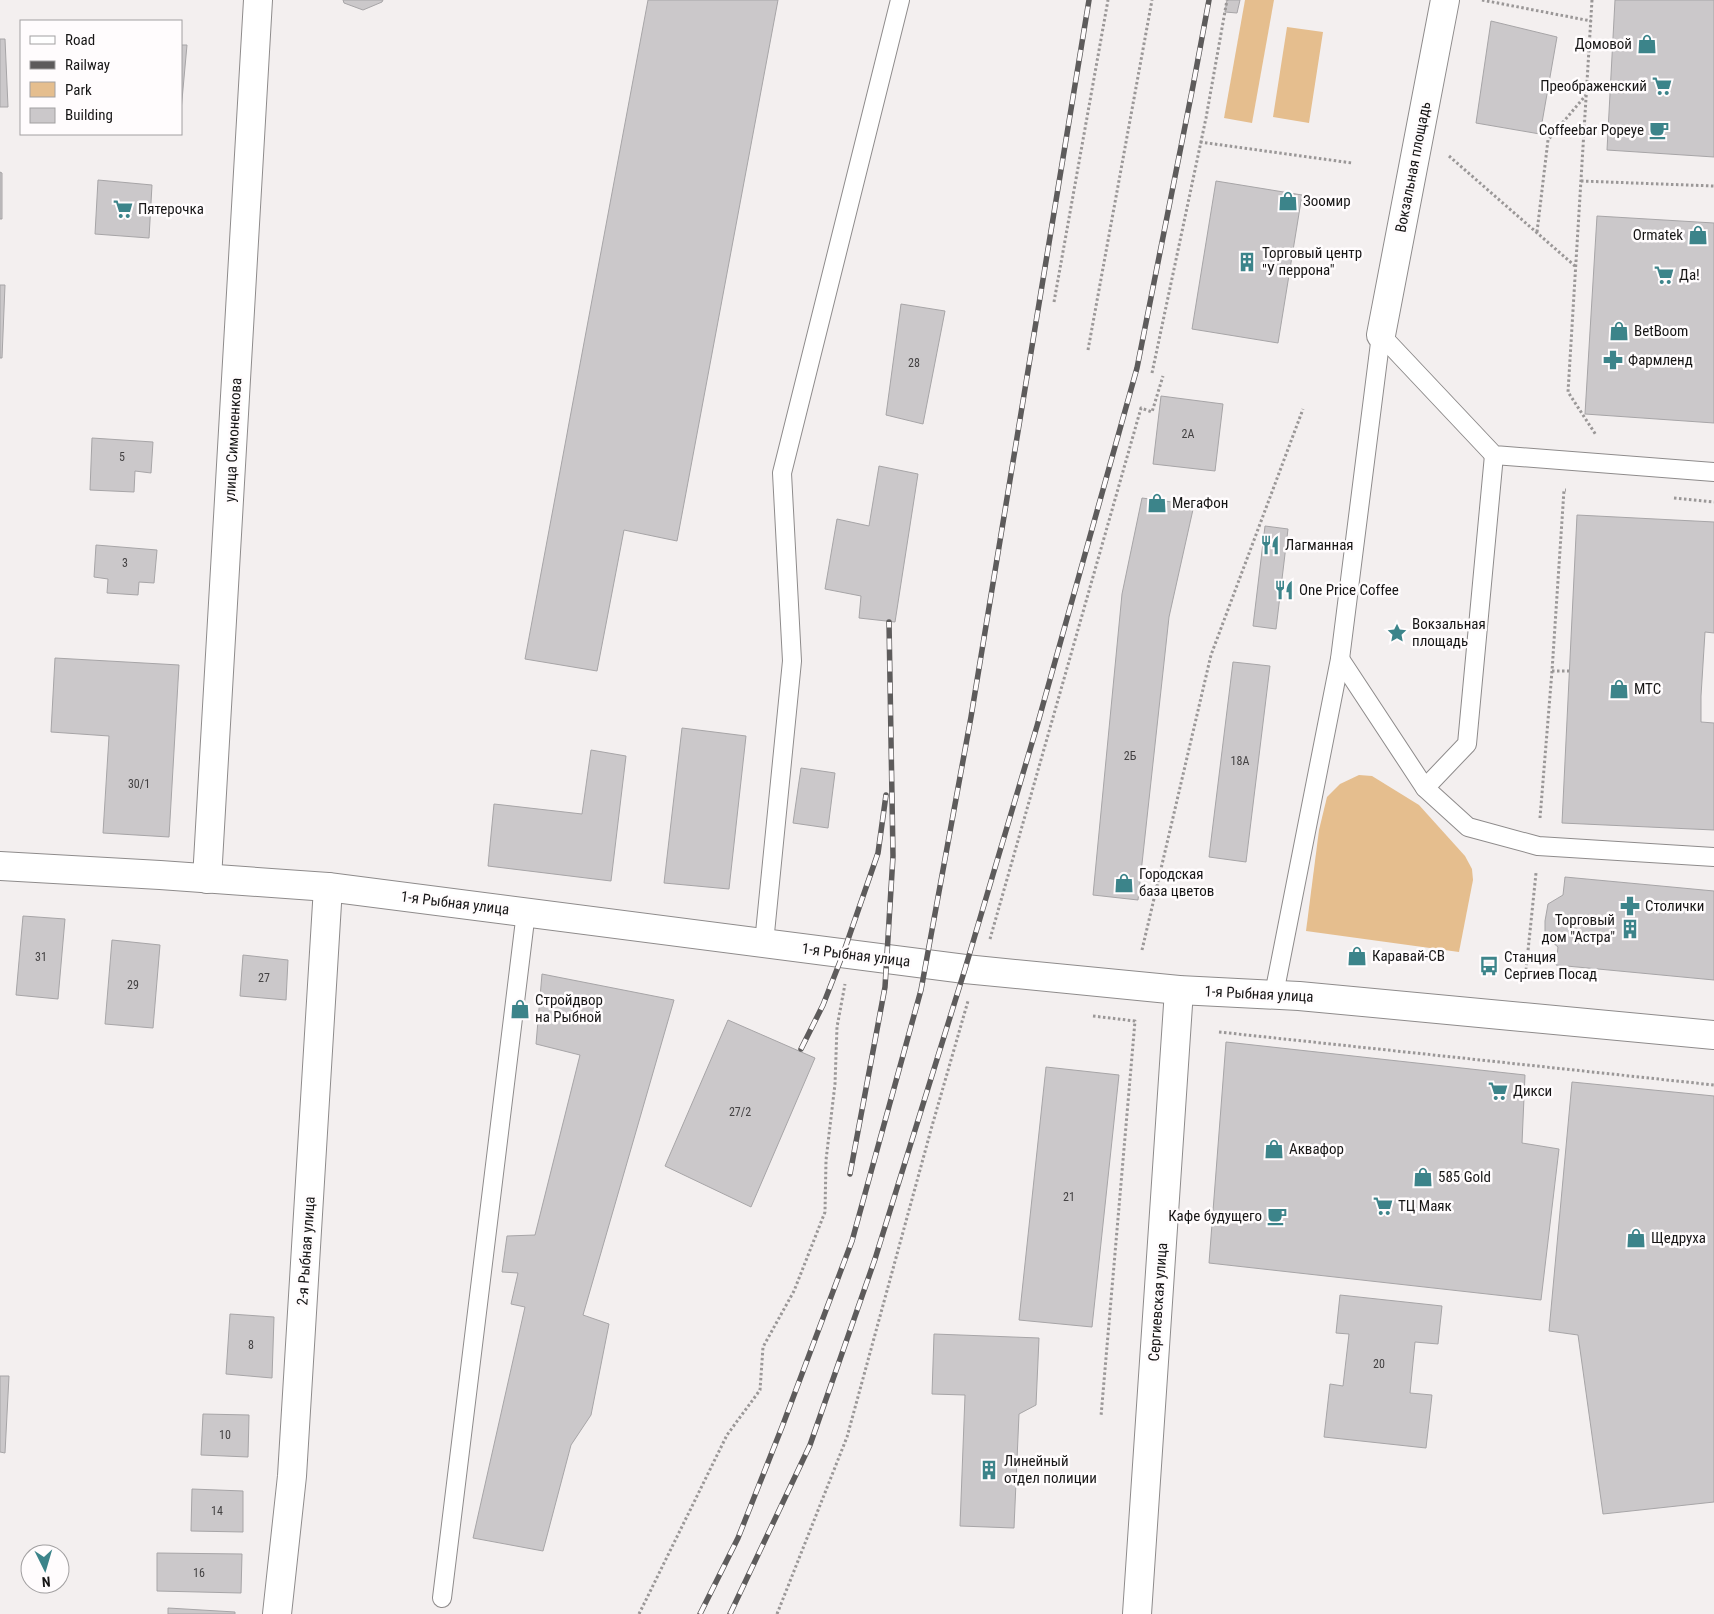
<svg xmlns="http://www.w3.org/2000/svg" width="1714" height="1614" font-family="'Roboto Condensed',sans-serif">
<rect width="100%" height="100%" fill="#f3efef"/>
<!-- green -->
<g fill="#e5be8e">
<polygon points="1245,0 1274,0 1252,123 1224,118"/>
<polygon points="1287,27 1323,32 1309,123 1273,117"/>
<polygon points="1359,775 1372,776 1419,805 1465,856 1472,869 1473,880 1459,952 1306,931 1319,830 1327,797 1340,784"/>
</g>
<!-- building -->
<g fill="#cbc8ca" stroke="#a7a5a7">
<polygon points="343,0 383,0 382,2 363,10 344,3"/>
<polygon points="648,0 778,0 677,541 624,530 597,671 525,659"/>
<polygon points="1227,0 1240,0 1237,13 1225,12"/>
<polygon points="1615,0 1714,0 1714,157 1607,150"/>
<polygon points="1491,21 1557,37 1540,134 1476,123"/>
<polygon points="0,39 5,39 8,107 0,107"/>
<polygon points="181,45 187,45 181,111"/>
<polygon points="0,172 2,173 2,219 0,219"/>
<polygon points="98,180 152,185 149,238 95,234"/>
<polygon points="1216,181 1302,195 1278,343 1192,329"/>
<polygon points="1597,216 1714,223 1714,423 1585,414"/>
<polygon points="0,285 5,285 2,358 0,358"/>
<polygon points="901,304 945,311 923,424 886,415"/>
<polygon points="1161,396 1223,404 1215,471 1153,464"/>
<polygon points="92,438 153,442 151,473 135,471 134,492 90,490"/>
<polygon points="879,466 918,474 895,622 859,618 861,596 825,589 837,519 869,526"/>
<polygon points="1142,498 1194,505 1169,617 1138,900 1093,895 1122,594"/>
<polygon points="1577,515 1714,522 1714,633 1705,632 1701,696 1701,722 1714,723 1714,830 1562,823"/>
<polygon points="1265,526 1288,529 1276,629 1253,626"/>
<polygon points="96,545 157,550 154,583 139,582 138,595 107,593 108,579 94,577"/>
<polygon points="55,658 179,665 169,837 103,833 109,736 51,732"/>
<polygon points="1233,662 1270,666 1246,862 1209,857"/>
<polygon points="682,728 746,736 729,889 664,883"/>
<polygon points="591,750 626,756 611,881 488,866 494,804 582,814"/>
<polygon points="801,768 835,773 828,828 793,823"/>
<polygon points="1565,877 1714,891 1714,980 1556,965 1558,947 1545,936 1545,921 1548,904 1563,895"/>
<polygon points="23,916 65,919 58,999 16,995"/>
<polygon points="112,940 160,945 153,1028 105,1024"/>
<polygon points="243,955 288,960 286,1000 240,996"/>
<polygon points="542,974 674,1000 583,1315 609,1324 591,1415 571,1445 543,1551 473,1538 525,1307 511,1304 518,1273 502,1272 507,1236 535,1235 580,1055 536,1044"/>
<polygon points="728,1020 815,1058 751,1207 665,1166"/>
<polygon points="1226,1042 1525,1075 1522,1143 1559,1149 1541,1300 1209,1263"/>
<polygon points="1046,1067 1119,1075 1092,1327 1019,1320"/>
<polygon points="1572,1082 1714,1096 1714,1502 1603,1514 1578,1335 1549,1331"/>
<polygon points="1340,1295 1442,1306 1438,1344 1415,1342 1410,1393 1432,1395 1426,1448 1324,1437 1330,1384 1343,1386 1349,1334 1336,1333"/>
<polygon points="230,1314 274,1317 272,1378 226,1374"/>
<polygon points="934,1334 1039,1338 1036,1405 1019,1414 1014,1528 960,1526 965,1395 932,1394"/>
<polygon points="0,1376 9,1376 5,1453 0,1452"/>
<polygon points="203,1414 249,1415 248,1457 201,1455"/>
<polygon points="192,1489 243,1491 243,1532 191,1531"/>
<polygon points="157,1553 242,1554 241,1593 157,1591"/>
<polygon points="168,1608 235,1612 235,1614 168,1614"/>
</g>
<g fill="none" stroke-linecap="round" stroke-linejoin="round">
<defs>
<g id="service">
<polyline points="1381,335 1494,455 1714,472"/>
<polyline points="1340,659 1425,788 1468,827 1538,846 1714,857"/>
<polyline points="1425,788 1467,744 1494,455"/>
<polyline points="764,943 792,661 782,473 900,0"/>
<polyline points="1274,994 1340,659 1381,335"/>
<polyline points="442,1598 526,912"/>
</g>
<g id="minor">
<polyline points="1381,335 1445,0"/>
<polyline points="277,1614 292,1476 328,887"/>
<polyline points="1137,1614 1179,990"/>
</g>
<g id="tertiary">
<polyline points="0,866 160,875 328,887 965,969 1179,990 1299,996 1714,1035"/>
<polyline points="207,879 258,0"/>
</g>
</defs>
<!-- service casing -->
<use href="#service" stroke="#8e8b8b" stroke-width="20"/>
<!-- minor casing -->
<use href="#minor" stroke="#8e8b8b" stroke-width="30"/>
<!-- tertiary casing -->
<use href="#tertiary" stroke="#8e8b8b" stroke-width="30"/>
<!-- path -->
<g stroke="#9a9797" stroke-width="3" stroke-dasharray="2.5 2.5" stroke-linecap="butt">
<polyline points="1482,0 1591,21"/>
<polyline points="1592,0 1568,392 1596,435"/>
<polyline points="1200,142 1352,163"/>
<polyline points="1449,156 1575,266"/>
<polyline points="1581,181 1714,186"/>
<polyline points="1537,232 1548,140 1586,95"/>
<polyline points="1054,302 1108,0"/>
<polyline points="1088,350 1152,0"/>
<polyline points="1152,373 1206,118 1227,0"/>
<polyline points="1674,498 1714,502"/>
<polyline points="1552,671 1569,671"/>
<polyline points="1540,818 1552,671 1564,490 1566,490"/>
<polyline points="990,939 1141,408 1152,412 1163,376"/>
<polyline points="1142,950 1211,655 1303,409"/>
<polyline points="1525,980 1536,873"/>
<polyline points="1093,1016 1135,1021 1101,1416"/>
<polyline points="1219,1032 1714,1085"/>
<polyline points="639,1614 727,1435 760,1390 763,1347 794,1291 825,1212 826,1160 835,1084 837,1027 845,984"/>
<polyline points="777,1614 847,1437 932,1126 968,1001"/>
</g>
<!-- service -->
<use href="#service" stroke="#fff" stroke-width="18"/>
<!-- minor -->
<use href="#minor" stroke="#fff" stroke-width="28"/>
<!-- tertiary -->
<use href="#tertiary" stroke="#fff" stroke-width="28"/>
<defs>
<g id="rail">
<polyline points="801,1049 823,1005 843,954 878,853 886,795"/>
<polyline points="850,1174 885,987 893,856 889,622"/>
<polyline points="700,1614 738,1538 782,1427 852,1241 921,990 971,717 1089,0"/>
<polyline points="730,1614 810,1445 875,1259 965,969 1037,726 1137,368 1193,86 1209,0"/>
</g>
</defs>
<!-- rail casing -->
<use href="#rail" stroke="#5d5b5b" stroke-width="5.5"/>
<!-- rail -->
<use href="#rail" stroke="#fffcfd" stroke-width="4" stroke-dasharray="11" stroke-linecap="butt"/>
</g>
<!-- icons -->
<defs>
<symbol id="shop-bare" viewBox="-9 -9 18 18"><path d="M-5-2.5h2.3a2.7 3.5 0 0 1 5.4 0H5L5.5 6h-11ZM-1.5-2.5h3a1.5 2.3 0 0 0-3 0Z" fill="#3c848a" stroke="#fffcfd" stroke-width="2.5" paint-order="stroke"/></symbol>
<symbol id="supermarket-bare" viewBox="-9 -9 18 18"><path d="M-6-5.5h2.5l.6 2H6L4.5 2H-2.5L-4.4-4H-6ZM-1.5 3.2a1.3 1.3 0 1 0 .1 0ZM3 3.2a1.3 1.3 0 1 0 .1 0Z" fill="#3c848a" stroke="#fffcfd" stroke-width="2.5" paint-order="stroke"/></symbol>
<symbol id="cafe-bare" viewBox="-9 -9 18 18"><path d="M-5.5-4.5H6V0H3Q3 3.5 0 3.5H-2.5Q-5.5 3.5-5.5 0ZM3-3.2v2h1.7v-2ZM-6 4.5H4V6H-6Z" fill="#3c848a" stroke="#fffcfd" stroke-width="2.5" paint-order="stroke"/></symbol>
<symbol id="building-bare" viewBox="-9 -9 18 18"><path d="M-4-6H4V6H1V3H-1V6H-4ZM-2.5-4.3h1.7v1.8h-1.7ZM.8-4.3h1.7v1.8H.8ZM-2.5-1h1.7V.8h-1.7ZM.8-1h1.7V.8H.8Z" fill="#3c848a" stroke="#fffcfd" stroke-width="2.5" paint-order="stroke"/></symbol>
<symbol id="pharmacy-bare" viewBox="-9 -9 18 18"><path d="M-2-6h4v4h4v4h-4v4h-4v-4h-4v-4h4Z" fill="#3c848a" stroke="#fffcfd" stroke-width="2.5" paint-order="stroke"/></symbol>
<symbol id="restaurant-bare" viewBox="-9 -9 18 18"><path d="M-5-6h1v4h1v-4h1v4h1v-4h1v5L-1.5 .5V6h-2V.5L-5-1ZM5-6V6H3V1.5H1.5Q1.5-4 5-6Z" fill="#3c848a" stroke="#fffcfd" stroke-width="2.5" paint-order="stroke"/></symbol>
<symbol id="sight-bare" viewBox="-9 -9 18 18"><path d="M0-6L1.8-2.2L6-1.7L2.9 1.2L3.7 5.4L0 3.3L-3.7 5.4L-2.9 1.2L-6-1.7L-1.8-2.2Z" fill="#3c848a" stroke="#fffcfd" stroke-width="2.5" paint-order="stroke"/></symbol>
<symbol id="bus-bare" viewBox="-9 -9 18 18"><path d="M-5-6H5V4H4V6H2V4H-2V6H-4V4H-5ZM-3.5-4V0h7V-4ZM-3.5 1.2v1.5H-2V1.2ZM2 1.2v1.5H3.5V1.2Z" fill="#3c848a" stroke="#fffcfd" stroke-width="2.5" paint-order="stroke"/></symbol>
</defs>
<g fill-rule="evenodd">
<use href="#shop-bare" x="1633" y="30" width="28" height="28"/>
<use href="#supermarket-bare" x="1648" y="72" width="28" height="28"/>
<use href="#cafe-bare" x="1645" y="116" width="28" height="28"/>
<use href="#shop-bare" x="1274" y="187" width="28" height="28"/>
<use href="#supermarket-bare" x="109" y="195" width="28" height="28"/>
<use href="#shop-bare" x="1684" y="221" width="28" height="28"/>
<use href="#building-bare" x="1233" y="248" width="28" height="28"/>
<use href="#supermarket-bare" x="1650" y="261" width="28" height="28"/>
<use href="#shop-bare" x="1605" y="317" width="28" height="28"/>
<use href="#pharmacy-bare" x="1599" y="346" width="28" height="28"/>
<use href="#shop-bare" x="1143" y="489" width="28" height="28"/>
<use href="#restaurant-bare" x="1256" y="531" width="28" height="28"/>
<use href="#restaurant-bare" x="1270" y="576" width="28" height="28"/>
<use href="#sight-bare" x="1383" y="619" width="28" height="28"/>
<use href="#shop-bare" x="1605" y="675" width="28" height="28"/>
<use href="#shop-bare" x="1110" y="869" width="28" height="28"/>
<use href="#pharmacy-bare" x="1616" y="892" width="28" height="28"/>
<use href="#building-bare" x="1616" y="915" width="28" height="28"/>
<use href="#shop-bare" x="1343" y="942" width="28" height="28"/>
<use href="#bus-bare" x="1475" y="952" width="28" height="28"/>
<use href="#shop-bare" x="506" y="995" width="28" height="28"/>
<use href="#supermarket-bare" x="1484" y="1077" width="28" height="28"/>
<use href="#shop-bare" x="1260" y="1135" width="28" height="28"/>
<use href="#shop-bare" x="1409" y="1163" width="28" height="28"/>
<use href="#supermarket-bare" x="1369" y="1192" width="28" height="28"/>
<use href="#cafe-bare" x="1263" y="1202" width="28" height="28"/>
<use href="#shop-bare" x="1622" y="1224" width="28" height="28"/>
<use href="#building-bare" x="975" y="1456" width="28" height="28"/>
</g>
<g text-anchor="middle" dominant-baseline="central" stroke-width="5" stroke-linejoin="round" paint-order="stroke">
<!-- number labels -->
<g font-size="12" fill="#444243">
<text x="914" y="363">28</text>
<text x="1188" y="434">2А</text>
<text x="122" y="457">5</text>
<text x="125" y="563">3</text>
<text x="1130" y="756">2Б</text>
<text x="1240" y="761">18А</text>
<text x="139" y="784">30/1</text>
<text x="41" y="957">31</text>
<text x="264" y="978">27</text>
<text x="133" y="985">29</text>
<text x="740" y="1112">27/2</text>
<text x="1069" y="1197">21</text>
<text x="251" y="1345">8</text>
<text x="1379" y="1364">20</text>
<text x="225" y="1435">10</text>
<text x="217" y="1511">14</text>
<text x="199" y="1573">16</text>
</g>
<!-- poi labels -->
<g font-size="15" fill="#171616" stroke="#fffcfd" text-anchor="start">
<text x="1632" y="44" text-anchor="end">Домовой</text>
<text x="1647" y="86" text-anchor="end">Преображенский</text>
<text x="1644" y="130" text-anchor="end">Coffeebar Popeye</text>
<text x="1303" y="201">Зоомир</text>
<text x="138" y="209">Пятерочка</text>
<text x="1683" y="235" text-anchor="end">Ormatek</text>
<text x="1262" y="253">Торговый центр<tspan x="1262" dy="17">"У перрона"</tspan></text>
<text x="1679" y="275">Да!</text>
<text x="1634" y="331">BetBoom</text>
<text x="1628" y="360">Фармленд</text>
<text x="1172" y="503">МегаФон</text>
<text x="1285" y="545">Лагманная</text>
<text x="1299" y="590">One Price Coffee</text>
<text x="1412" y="624">Вокзальная<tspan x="1412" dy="17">площадь</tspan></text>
<text x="1634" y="689">МТС</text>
<text x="1139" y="874">Городская<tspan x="1139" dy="17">база цветов</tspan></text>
<text x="1645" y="906">Столички</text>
<text x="1615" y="920" text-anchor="end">Торговый<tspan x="1615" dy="17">дом "Астра"</tspan></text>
<text x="1372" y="956">Каравай-СВ</text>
<text x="1504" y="957">Станция<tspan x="1504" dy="17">Сергиев Посад</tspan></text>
<text x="535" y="1000">Стройдвор<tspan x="535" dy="17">на Рыбной</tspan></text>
<text x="1513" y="1091">Дикси</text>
<text x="1289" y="1149">Аквафор</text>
<text x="1438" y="1177">585 Gold</text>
<text x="1398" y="1206">ТЦ Маяк</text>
<text x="1262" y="1216" text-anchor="end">Кафе будущего</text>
<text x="1651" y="1238">Щедруха</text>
<text x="1004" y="1461">Линейный<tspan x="1004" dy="17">отдел полиции</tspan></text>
</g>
<!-- street labels -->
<g font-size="15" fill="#171616" stroke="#fffcfd">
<text transform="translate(1413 167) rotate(-79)">Вокзальная площадь</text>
<text transform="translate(233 440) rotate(-87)">улица Симоненкова</text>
<text transform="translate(455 903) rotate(7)">1-я Рыбная улица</text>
<text transform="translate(856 955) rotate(7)">1-я Рыбная улица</text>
<text transform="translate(1259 994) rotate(3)">1-я Рыбная улица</text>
<text transform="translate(306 1251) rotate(-86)">2-я Рыбная улица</text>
<text transform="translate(1158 1302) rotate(-86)">Сергиевская улица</text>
</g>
</g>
<!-- legend -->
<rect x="20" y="20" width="162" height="115" fill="#fffcfd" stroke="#a2a0a1"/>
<rect x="30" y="36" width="25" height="8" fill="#ffffff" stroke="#a2a0a1"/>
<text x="65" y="45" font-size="15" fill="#171616">Road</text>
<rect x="30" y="61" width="25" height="8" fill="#5d5b5b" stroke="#a2a0a1"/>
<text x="65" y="70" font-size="15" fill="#171616">Railway</text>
<rect x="30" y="82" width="25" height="15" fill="#e5be8e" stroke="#a2a0a1"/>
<text x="65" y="95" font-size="15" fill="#171616">Park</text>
<rect x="30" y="108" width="25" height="15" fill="#cbc8ca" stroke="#a2a0a1"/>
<text x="65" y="120" font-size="15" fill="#171616">Building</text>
<!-- north arrow -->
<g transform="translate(45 1569) rotate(175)"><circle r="24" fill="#fffcfd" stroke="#a2a0a1"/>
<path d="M0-4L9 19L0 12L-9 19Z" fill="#3c848a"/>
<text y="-8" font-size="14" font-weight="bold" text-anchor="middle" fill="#171616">N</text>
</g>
</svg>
